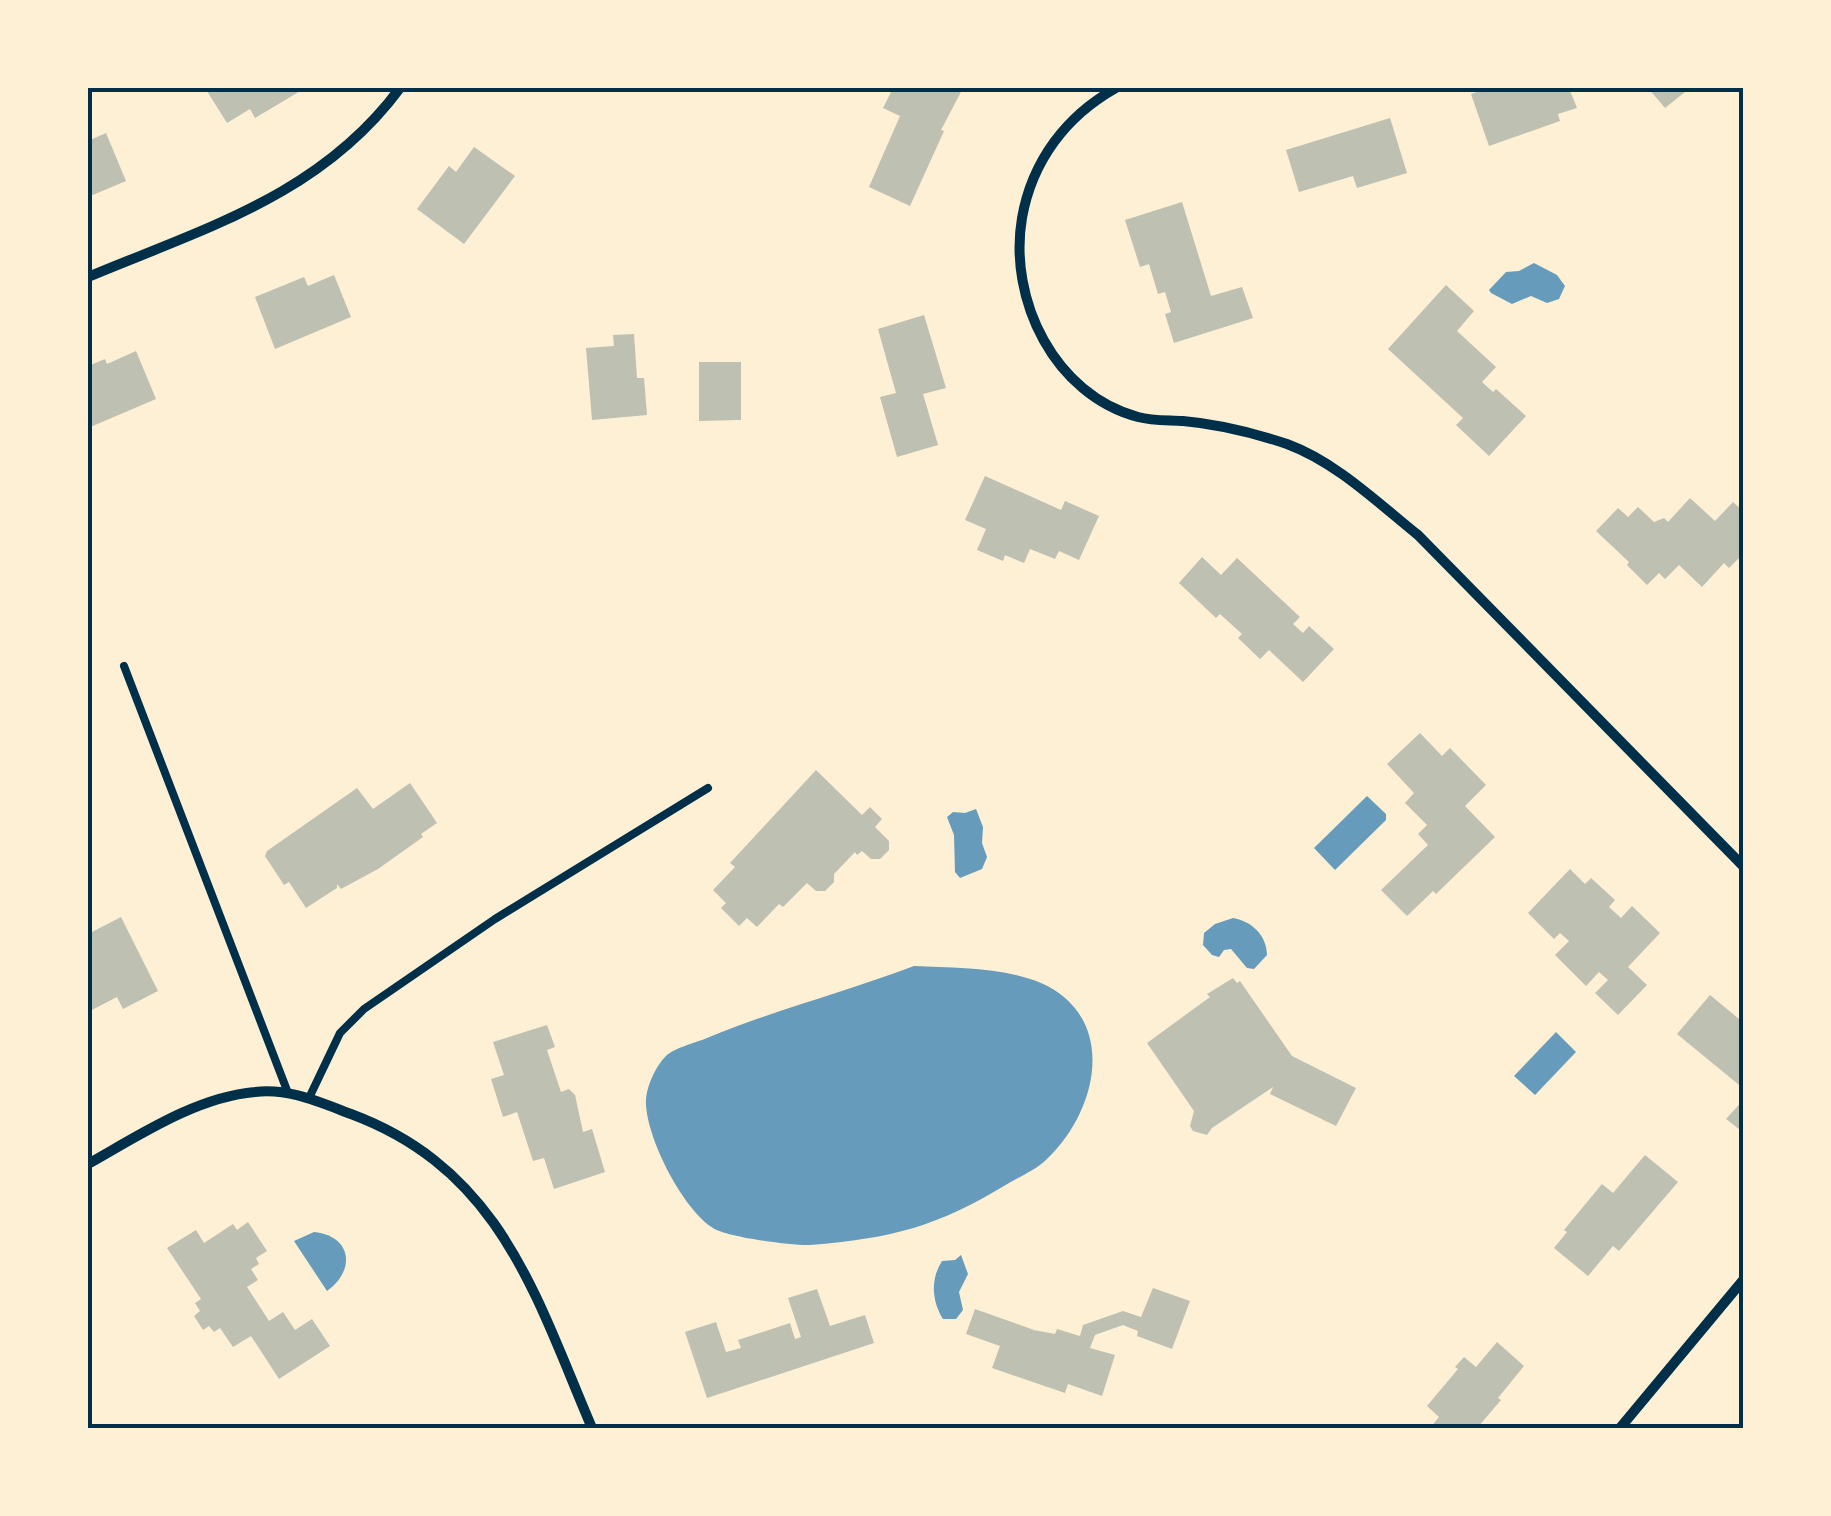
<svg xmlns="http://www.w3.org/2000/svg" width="1831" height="1516" font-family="'Asap Condensed',sans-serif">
<rect width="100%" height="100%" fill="#fdf0d5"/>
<!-- water -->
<g fill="#669bbc">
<polygon points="1534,263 1557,275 1565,286 1559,299 1547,303 1531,296 1512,304 1491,293 1489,290 1506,272 1519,271"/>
<polygon points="1367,796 1386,814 1386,820 1335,870 1314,848"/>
<polygon points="976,809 983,827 982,843 987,857 982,869 960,878 955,872 954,835 947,817 953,812 965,813"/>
<path d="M 1233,918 C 1252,921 1267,936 1267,955 L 1254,969 L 1247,968 L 1231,949 L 1224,950 L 1219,957 L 1212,955 L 1203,945 L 1204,933 L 1215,924 Z"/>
<path d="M 914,966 C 955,968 1002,967 1041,983 C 1118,1017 1099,1110 1047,1159 C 1037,1169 1021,1176 1009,1183 C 937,1227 893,1238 810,1245 C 793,1246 726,1237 713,1228 C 683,1209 648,1141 646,1105 C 645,1089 655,1067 666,1056 C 674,1048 695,1043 707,1038 C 775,1010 845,992 914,966 Z"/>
<polygon points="1556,1032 1576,1052 1535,1095 1514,1076"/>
<path d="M 314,1232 C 352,1236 356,1270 327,1291 L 294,1241 Z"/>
<path d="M 961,1255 L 968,1274 L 959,1292 L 963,1310 L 956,1319 L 943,1319 C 932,1301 930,1280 942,1261 L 955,1260 Z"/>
</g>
<!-- building -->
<g fill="#bec0b2">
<polygon points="205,88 300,88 302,90 255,118 250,109 227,123"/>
<polygon points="893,88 963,88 941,130 944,131 910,206 869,187 900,116 883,108"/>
<polygon points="1489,88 1569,88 1577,108 1558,114 1560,121 1489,146 1471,94"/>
<polygon points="1648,88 1690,88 1665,108"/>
<polygon points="1390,118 1407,173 1357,188 1353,176 1299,192 1286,150"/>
<polygon points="106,133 126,181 88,197 88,141"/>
<polygon points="474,147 515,176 464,244 417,209 449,166 456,172"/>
<polygon points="1182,202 1211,296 1242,287 1253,318 1174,343 1165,314 1171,312 1165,292 1158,294 1149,264 1140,267 1125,220"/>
<polygon points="334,275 351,317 275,349 255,297 304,277 308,286"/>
<polygon points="1446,285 1474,311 1457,331 1496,367 1482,382 1493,392 1496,389 1526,416 1489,456 1456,425 1463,418 1388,349"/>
<polygon points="924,315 946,388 923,394 938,445 897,457 880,397 896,393 878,329"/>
<polygon points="634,334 637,378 644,378 647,415 592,420 586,348 614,346 613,335"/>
<polygon points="136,351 156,399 88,428 88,366 105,359 107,364"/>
<polygon points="699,362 741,362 741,420 699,421"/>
<polygon points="985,476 1061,510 1065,501 1099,516 1079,560 1059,551 1055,559 1030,549 1024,563 1005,555 1003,561 977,550 986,529 965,520"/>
<polygon points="1690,498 1715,521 1733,502 1744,512 1744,553 1729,568 1724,563 1702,587 1679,565 1665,579 1659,573 1647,585 1627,565 1629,562 1596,531 1618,508 1628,517 1638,507 1654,522 1664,518 1668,522"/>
<polygon points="1202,557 1221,575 1237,558 1300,617 1293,624 1303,633 1309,626 1334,649 1303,682 1269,650 1260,659 1238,638 1242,634 1220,614 1216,618 1179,583"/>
<polygon points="1420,733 1442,756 1450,748 1486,785 1465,806 1495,837 1436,894 1433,891 1407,916 1381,890 1428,845 1418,834 1427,825 1405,803 1414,793 1387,764"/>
<polygon points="816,770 862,815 870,807 882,819 875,827 889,841 889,850 880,859 871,859 862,851 857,855 855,852 834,874 834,882 825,891 816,891 807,883 783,907 779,904 757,927 747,918 739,926 721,908 726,903 713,890 735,867 730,863"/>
<polygon points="410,783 437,823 421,834 423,837 378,869 341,889 337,884 337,888 306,908 289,882 284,885 265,856 267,851 357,788 373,809"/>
<polygon points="1570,869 1585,884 1591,878 1615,900 1609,907 1621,918 1632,906 1660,933 1628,967 1647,985 1618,1015 1595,993 1608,980 1599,972 1586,986 1555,955 1569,941 1560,933 1554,939 1528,913"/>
<polygon points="121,917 158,991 123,1009 117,997 88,1012 88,934"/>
<polygon points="1233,978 1237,983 1240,981 1292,1056 1356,1088 1336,1126 1270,1094 1273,1087 1212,1128 1207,1135 1193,1131 1190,1126 1194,1111 1147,1043 1210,997 1207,994"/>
<polygon points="1710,995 1744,1023 1744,1089 1677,1034"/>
<polygon points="547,1025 555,1047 547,1050 561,1092 569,1089 575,1095 583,1132 592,1129 605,1172 554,1189 544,1158 533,1161 517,1112 503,1117 491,1079 504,1075 493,1042"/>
<polygon points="1744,1099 1744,1133 1726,1119"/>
<polygon points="1645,1155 1678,1182 1619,1251 1613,1246 1588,1276 1554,1248 1567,1232 1564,1230 1602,1184 1613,1193"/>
<polygon points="248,1222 267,1251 256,1258 259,1264 251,1269 258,1280 247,1287 269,1321 283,1312 295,1330 312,1319 330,1346 279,1379 251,1336 233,1347 220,1328 214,1332 209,1326 203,1330 194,1316 200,1311 195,1303 201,1299 167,1248 196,1230 204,1243 233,1224 237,1230"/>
<polygon points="1153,1288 1190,1301 1172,1349 1137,1336 1138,1331 1123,1325 1095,1335 1090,1348 1115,1355 1102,1396 1068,1384 1065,1393 992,1368 1000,1346 966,1334 975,1309 1034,1330 1055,1334 1057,1329 1080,1336 1083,1325 1123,1311 1141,1317"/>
<polygon points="817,1289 830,1326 865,1315 874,1343 707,1398 685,1332 716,1322 726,1352 741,1348 738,1340 790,1323 795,1339 801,1337 788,1298"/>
<polygon points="1497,1342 1524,1366 1498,1398 1501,1400 1477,1428 1430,1428 1439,1417 1427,1406 1458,1369 1455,1367 1464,1357 1476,1367"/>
</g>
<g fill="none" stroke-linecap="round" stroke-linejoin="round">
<!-- service -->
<g stroke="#003049" stroke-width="8">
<polyline points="124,666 288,1093"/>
<polyline points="309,1098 340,1033 364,1009 495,919 708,788"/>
</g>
<!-- minor -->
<g stroke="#003049" stroke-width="10">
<path d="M 1116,88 C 1066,116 1032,161 1022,218 C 1008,300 1055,395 1138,417 C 1153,421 1168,420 1183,421 C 1218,424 1254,433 1287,444 C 1336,462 1378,503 1418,535 L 1744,867"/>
<path d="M 88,277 C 205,228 321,195 400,88"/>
<path d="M 88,1164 C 138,1136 196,1097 255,1092 C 289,1088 319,1102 351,1114 C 501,1170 535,1295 592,1428"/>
<polyline points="1620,1428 1744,1279"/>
</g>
</g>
<!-- border -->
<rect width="1831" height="1516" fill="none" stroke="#fdf0d5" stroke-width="180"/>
<rect x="90" y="90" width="1651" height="1336" fill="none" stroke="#003049" stroke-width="4"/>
</svg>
